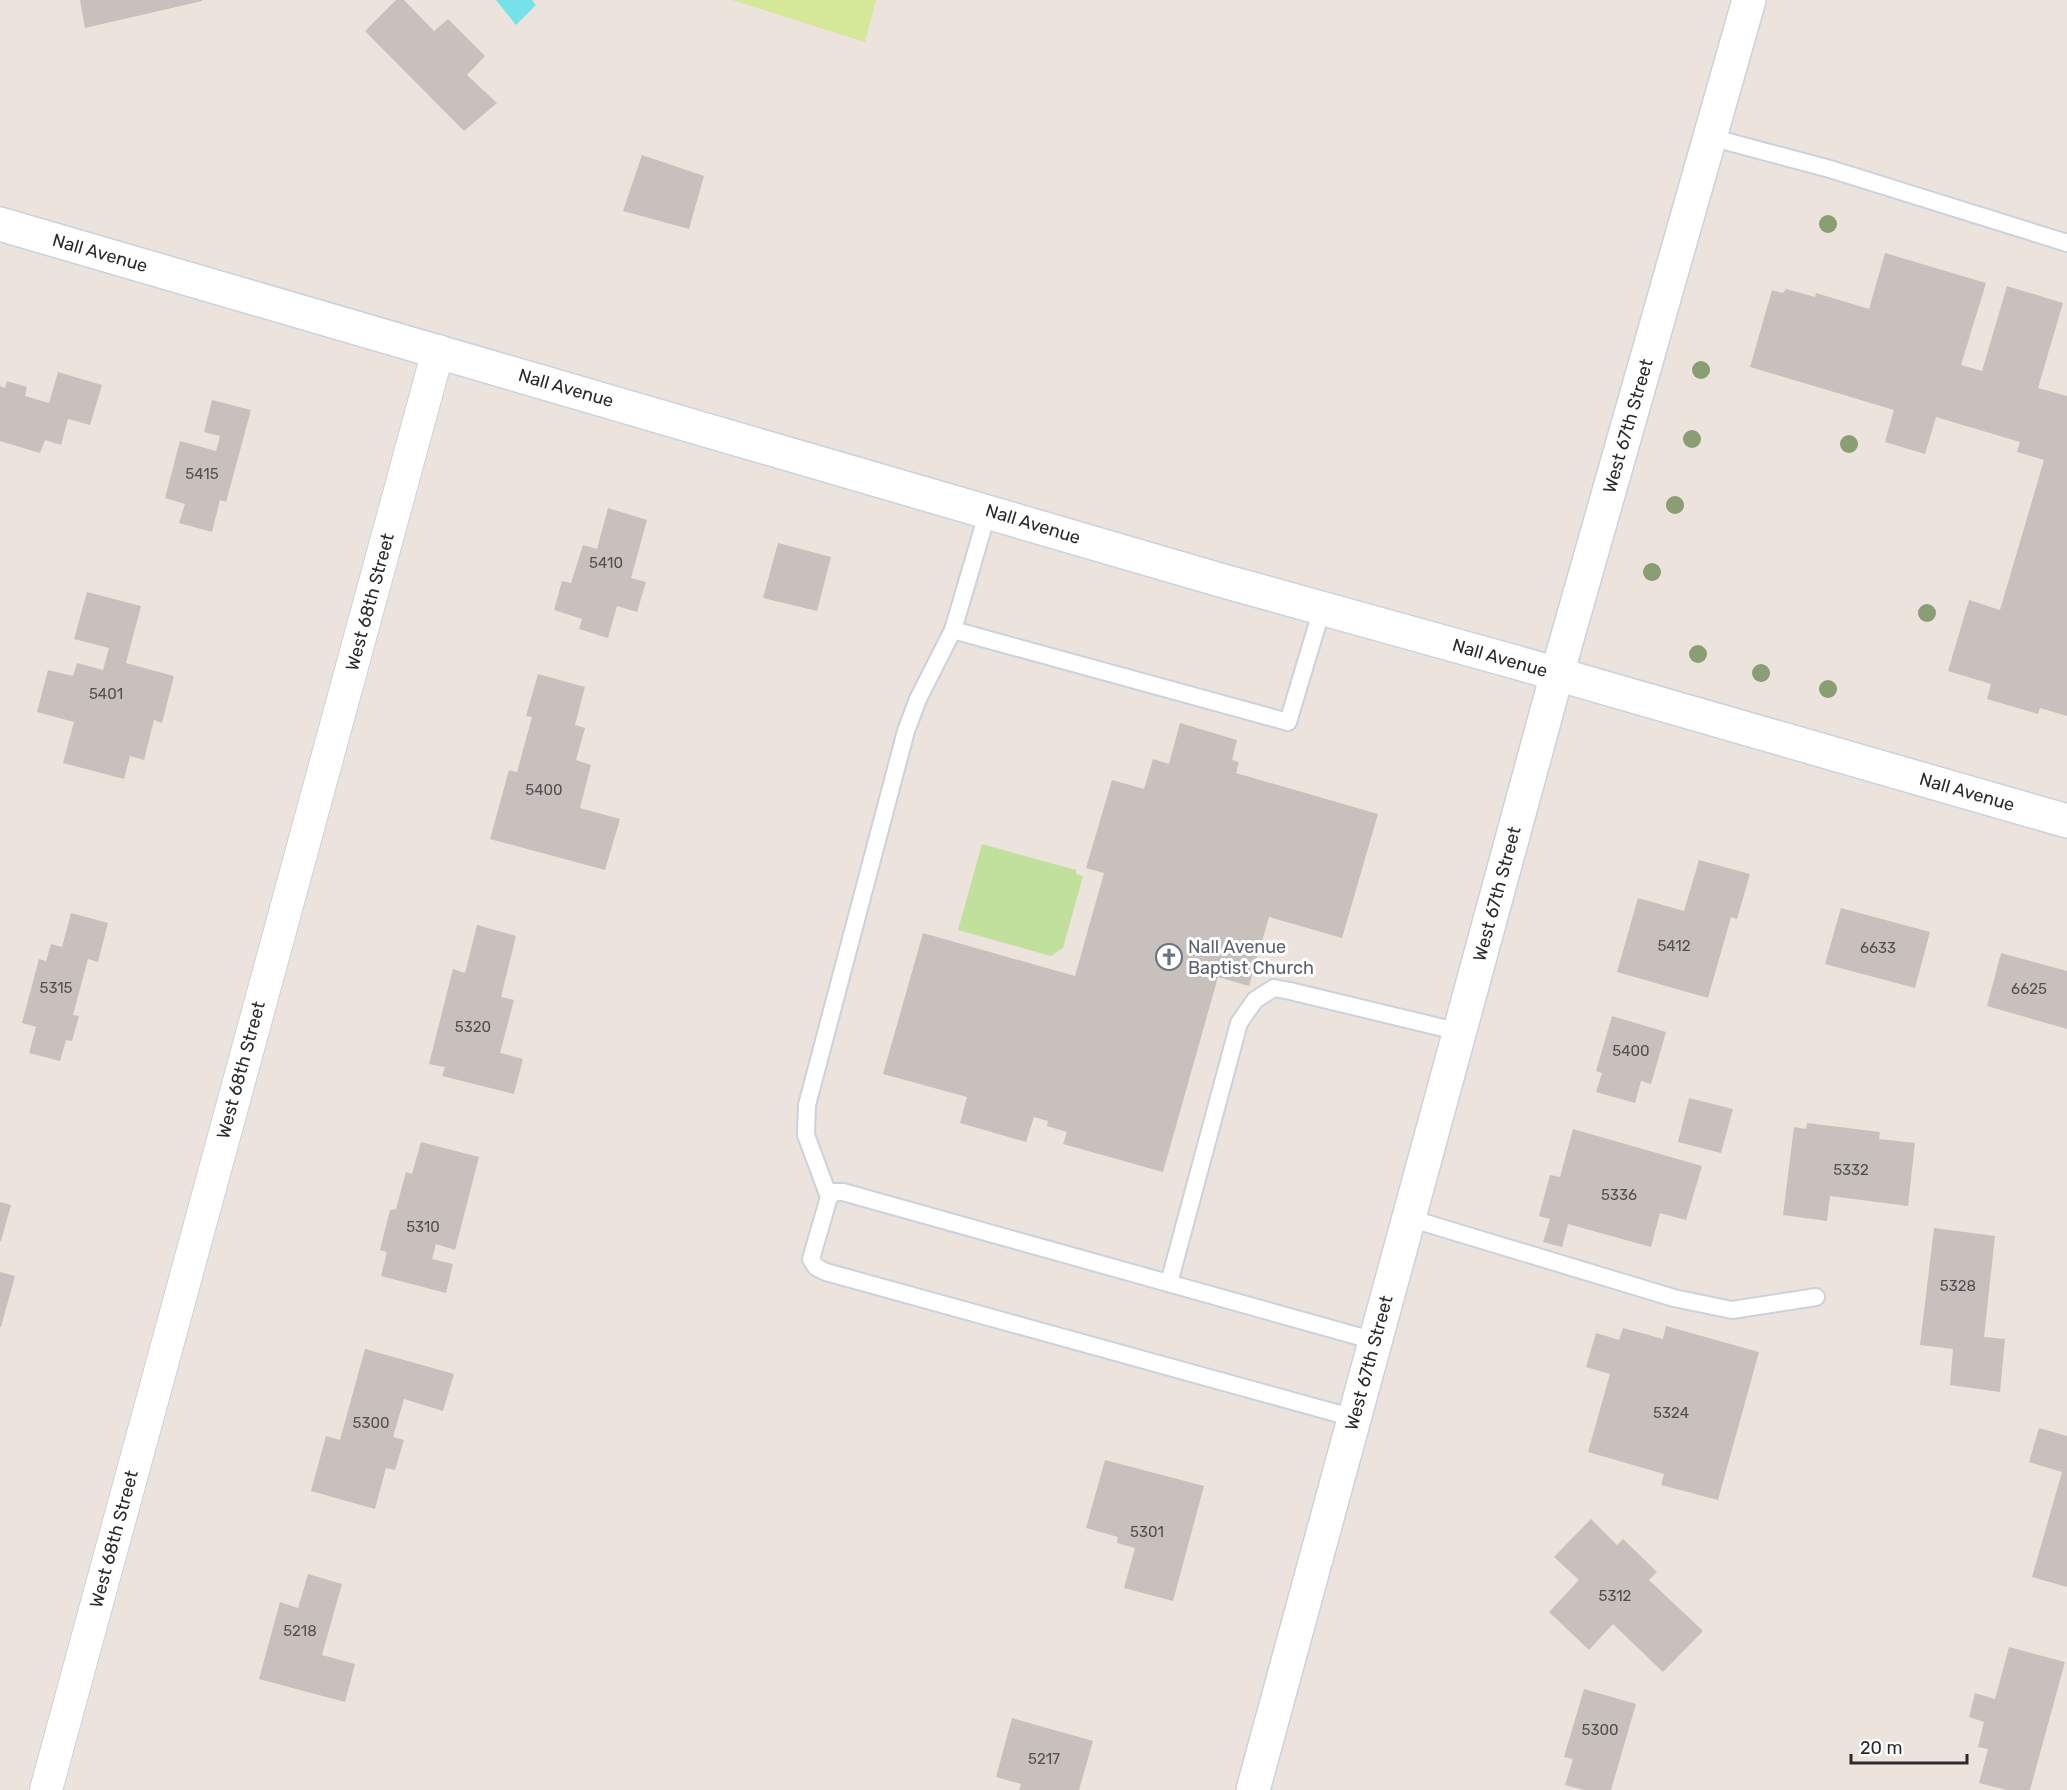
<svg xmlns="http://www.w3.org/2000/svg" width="2067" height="1790" font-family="Rubik,sans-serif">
<rect width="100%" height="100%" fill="#ece3dd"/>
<!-- green -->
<polygon fill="#c1e09c" points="982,844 1076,870 1076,874 1083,876 1063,948 1051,956 958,930"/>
<!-- pitch -->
<polygon fill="#d5e798" points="732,0 876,0 865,42"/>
<!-- water -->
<polygon fill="#75e2e9" points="496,0 532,0 536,5 516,25"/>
<!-- building -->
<g fill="#c7c0bd">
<polygon points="80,0 202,0 202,1 85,28"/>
<polygon points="396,0 404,0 434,31 448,19 485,56 467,75 497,103 464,131 365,31"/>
<polygon points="642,155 704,176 689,229 623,211"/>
<polygon points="1885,253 1986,283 1961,365 1982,371 2007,286 2063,303 2038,388 2067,396 2067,716 2040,708 2038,714 1987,699 1991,684 1948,671 1969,600 2000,610 2044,460 2017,452 2020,442 1936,417 1925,454 1885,442 1894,410 1750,367 1772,290 1783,293 1786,289 1815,297 1816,293 1869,309"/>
<polygon points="58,372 102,385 90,425 68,419 61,445 45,440 40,453 0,441 0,386 5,388 7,381 27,387 25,396 49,403"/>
<polygon points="212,400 251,410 226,502 220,500 212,532 179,523 185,504 165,498 180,441 216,451 220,436 204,432"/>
<polygon points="608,508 647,520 631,578 646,582 637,612 617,606 608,638 579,629 582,619 554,610 562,581 571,583 583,545 597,549"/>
<polygon points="778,543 831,557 817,611 763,598"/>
<polygon points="87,592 141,606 126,663 174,676 162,723 154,720 144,760 130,756 124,779 63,763 74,722 37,712 48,670 73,676 77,663 103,670 109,648 74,639"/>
<polygon points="538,674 585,687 575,725 585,728 576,760 591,765 580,808 620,819 605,870 490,839 509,770 517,772 532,717 526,716"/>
<polygon points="1180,723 1237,740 1232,760 1239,762 1236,773 1378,814 1342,938 1269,917 1249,986 1218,977 1163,1172 1063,1144 1067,1132 1047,1126 1048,1121 1034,1117 1026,1142 960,1123 967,1097 883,1074 923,933 1075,976 1104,873 1086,868 1112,780 1144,789 1153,759 1169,764"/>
<polygon points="1699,860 1750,874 1737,919 1731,917 1708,998 1617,972 1638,898 1684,911"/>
<polygon points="1841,908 1930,932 1915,988 1825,964"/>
<polygon points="71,913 108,923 98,962 88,959 73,1015 79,1016 72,1041 66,1040 60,1061 29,1053 36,1027 22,1023 39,959 46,961 51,944 62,947"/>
<polygon points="477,925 516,936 501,997 514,1000 500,1053 523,1059 514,1094 442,1076 445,1067 429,1064 453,969 465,973"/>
<polygon points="2001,953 2067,971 2067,1029 1987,1006"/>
<polygon points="1612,1016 1666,1032 1651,1084 1641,1081 1635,1103 1596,1092 1602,1073 1596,1071"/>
<polygon points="1689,1098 1733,1109 1721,1153 1678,1142"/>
<polygon points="1807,1123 1880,1132 1879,1139 1915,1143 1908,1206 1830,1196 1827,1221 1783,1215 1794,1127 1806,1129"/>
<polygon points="1573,1129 1702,1166 1686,1220 1660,1213 1651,1247 1568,1224 1562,1247 1543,1242 1550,1219 1539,1216 1550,1175 1560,1177"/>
<polygon points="421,1142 479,1157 455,1250 436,1244 432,1259 453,1264 446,1293 381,1276 387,1252 380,1250 390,1210 396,1209 406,1172 412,1174"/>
<polygon points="0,1202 11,1205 1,1241 0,1241"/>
<polygon points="1934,1228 1995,1236 1984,1337 2005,1339 2000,1392 1950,1385 1953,1349 1920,1345"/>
<polygon points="0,1272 15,1276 1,1327 0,1327"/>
<polygon points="1666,1326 1759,1352 1718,1500 1661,1485 1664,1474 1588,1452 1610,1374 1586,1367 1596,1333 1619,1340 1623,1328 1663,1339"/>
<polygon points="365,1349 454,1374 443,1411 404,1399 393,1437 404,1440 395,1470 386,1468 375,1509 311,1491 326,1436 340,1440"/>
<polygon points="2039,1428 2067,1436 2067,1587 2032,1577 2062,1472 2029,1462"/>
<polygon points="1105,1460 1204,1486 1173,1601 1124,1588 1135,1548 1117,1543 1118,1537 1086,1528"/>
<polygon points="1591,1519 1617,1545 1623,1539 1657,1572 1649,1580 1703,1631 1663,1672 1613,1624 1589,1650 1549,1612 1579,1580 1554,1557"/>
<polygon points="308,1574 342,1584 322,1655 355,1664 345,1702 259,1679 280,1602 298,1608"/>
<polygon points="2009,1647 2065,1662 2030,1790 2007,1790 1979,1783 1988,1749 1978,1747 1984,1722 1969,1717 1975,1693 1995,1699"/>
<polygon points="1584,1689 1636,1704 1611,1790 1584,1790 1565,1785 1573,1759 1564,1757"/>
<polygon points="1012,1718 1093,1741 1079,1790 1019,1790 1021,1784 996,1777"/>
</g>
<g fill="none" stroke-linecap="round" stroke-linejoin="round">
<defs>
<g id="lane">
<polyline points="1710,137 1830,169 2067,243"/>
<polyline points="953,630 988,511"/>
<polyline points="829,1197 806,1135 807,1105 906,731 918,699 953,630 1288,722 1322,609"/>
<polyline points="1409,1218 1674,1298 1732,1310 1816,1297"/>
<polyline points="1169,1283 1239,1023 1255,1000 1274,988 1290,991 1460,1032"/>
<polyline points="1354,1418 826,1272 816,1267 811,1259 829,1197 835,1192 843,1192 1375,1341"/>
</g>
<polyline id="street" points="46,1790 438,351"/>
<g id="secondary">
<polyline points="0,224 1220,580 1515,662 2067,821"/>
<polyline points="1253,1790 1557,674 1749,0"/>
</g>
</defs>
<!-- lane casing -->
<use href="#lane" stroke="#cbd2dc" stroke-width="20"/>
<!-- street casing -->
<use href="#street" stroke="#cbd2dc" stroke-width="34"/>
<!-- secondary casing -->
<use href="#secondary" stroke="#cbd2dc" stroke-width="36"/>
<!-- lane -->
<use href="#lane" stroke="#fff" stroke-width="16"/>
<!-- street -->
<use href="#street" stroke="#fff" stroke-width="32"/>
<!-- secondary -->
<use href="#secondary" stroke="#fff" stroke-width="33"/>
</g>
<!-- trees -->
<g fill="#8a9e73">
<circle cx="1828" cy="224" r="9"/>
<circle cx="1701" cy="370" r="9"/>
<circle cx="1692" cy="439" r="9"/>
<circle cx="1849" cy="444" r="9"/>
<circle cx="1675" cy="505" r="9"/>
<circle cx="1652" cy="572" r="9"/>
<circle cx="1927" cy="613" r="9"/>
<circle cx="1698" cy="654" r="9"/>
<circle cx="1761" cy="673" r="9"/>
<circle cx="1828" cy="689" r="9"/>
</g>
<!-- icons -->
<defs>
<symbol id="church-ring" viewBox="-11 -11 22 22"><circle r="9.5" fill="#fff" stroke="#6b7280" stroke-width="1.5"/><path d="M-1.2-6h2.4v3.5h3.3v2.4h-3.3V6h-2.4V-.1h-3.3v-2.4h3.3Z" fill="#6b7280"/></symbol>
</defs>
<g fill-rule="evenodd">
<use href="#church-ring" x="1154" y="942" width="30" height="30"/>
</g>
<g text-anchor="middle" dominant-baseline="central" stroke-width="6" stroke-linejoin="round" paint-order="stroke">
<!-- number labels -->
<g font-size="15" fill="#525050">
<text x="202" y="474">5415</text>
<text x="606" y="563">5410</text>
<text x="106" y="694">5401</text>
<text x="544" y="790">5400</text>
<text x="1674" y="946">5412</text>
<text x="1878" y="948">6633</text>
<text x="56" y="988">5315</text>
<text x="2029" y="989">6625</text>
<text x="473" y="1027">5320</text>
<text x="1631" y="1051">5400</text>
<text x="1851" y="1170">5332</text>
<text x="1619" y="1195">5336</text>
<text x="423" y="1227">5310</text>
<text x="1958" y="1286">5328</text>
<text x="1671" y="1413">5324</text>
<text x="371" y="1423">5300</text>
<text x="1147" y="1532">5301</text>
<text x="1615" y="1596">5312</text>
<text x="300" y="1631">5218</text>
<text x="1600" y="1730">5300</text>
<text x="1044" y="1759">5217</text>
</g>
<!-- street labels -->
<g font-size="18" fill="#2b2b2b" stroke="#fff">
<text transform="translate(100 253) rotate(16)">Nall Avenue</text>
<text transform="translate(566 388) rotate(16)">Nall Avenue</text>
<text transform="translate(1628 426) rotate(-74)">West 67th Street</text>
<text transform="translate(1033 524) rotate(17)">Nall Avenue</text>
<text transform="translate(370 602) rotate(-75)">West 68th Street</text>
<text transform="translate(1500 658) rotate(16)">Nall Avenue</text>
<text transform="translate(1967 792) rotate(16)">Nall Avenue</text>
<text transform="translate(1497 894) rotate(-75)">West 67th Street</text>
<text transform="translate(241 1070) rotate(-75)">West 68th Street</text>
<text transform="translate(1369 1363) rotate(-75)">West 67th Street</text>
<text transform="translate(114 1539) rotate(-75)">West 68th Street</text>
</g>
<!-- worship labels -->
<g font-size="18" fill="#5b616d" stroke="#fff" text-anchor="start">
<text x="1188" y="947">Nall Avenue<tspan x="1188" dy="21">Baptist Church</tspan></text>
</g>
</g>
<!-- scale -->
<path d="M1851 1754v9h116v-9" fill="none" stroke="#2b2b2b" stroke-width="3"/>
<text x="1860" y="1754" font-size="18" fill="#2b2b2b" stroke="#ffffff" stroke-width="4.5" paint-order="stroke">20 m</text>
</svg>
